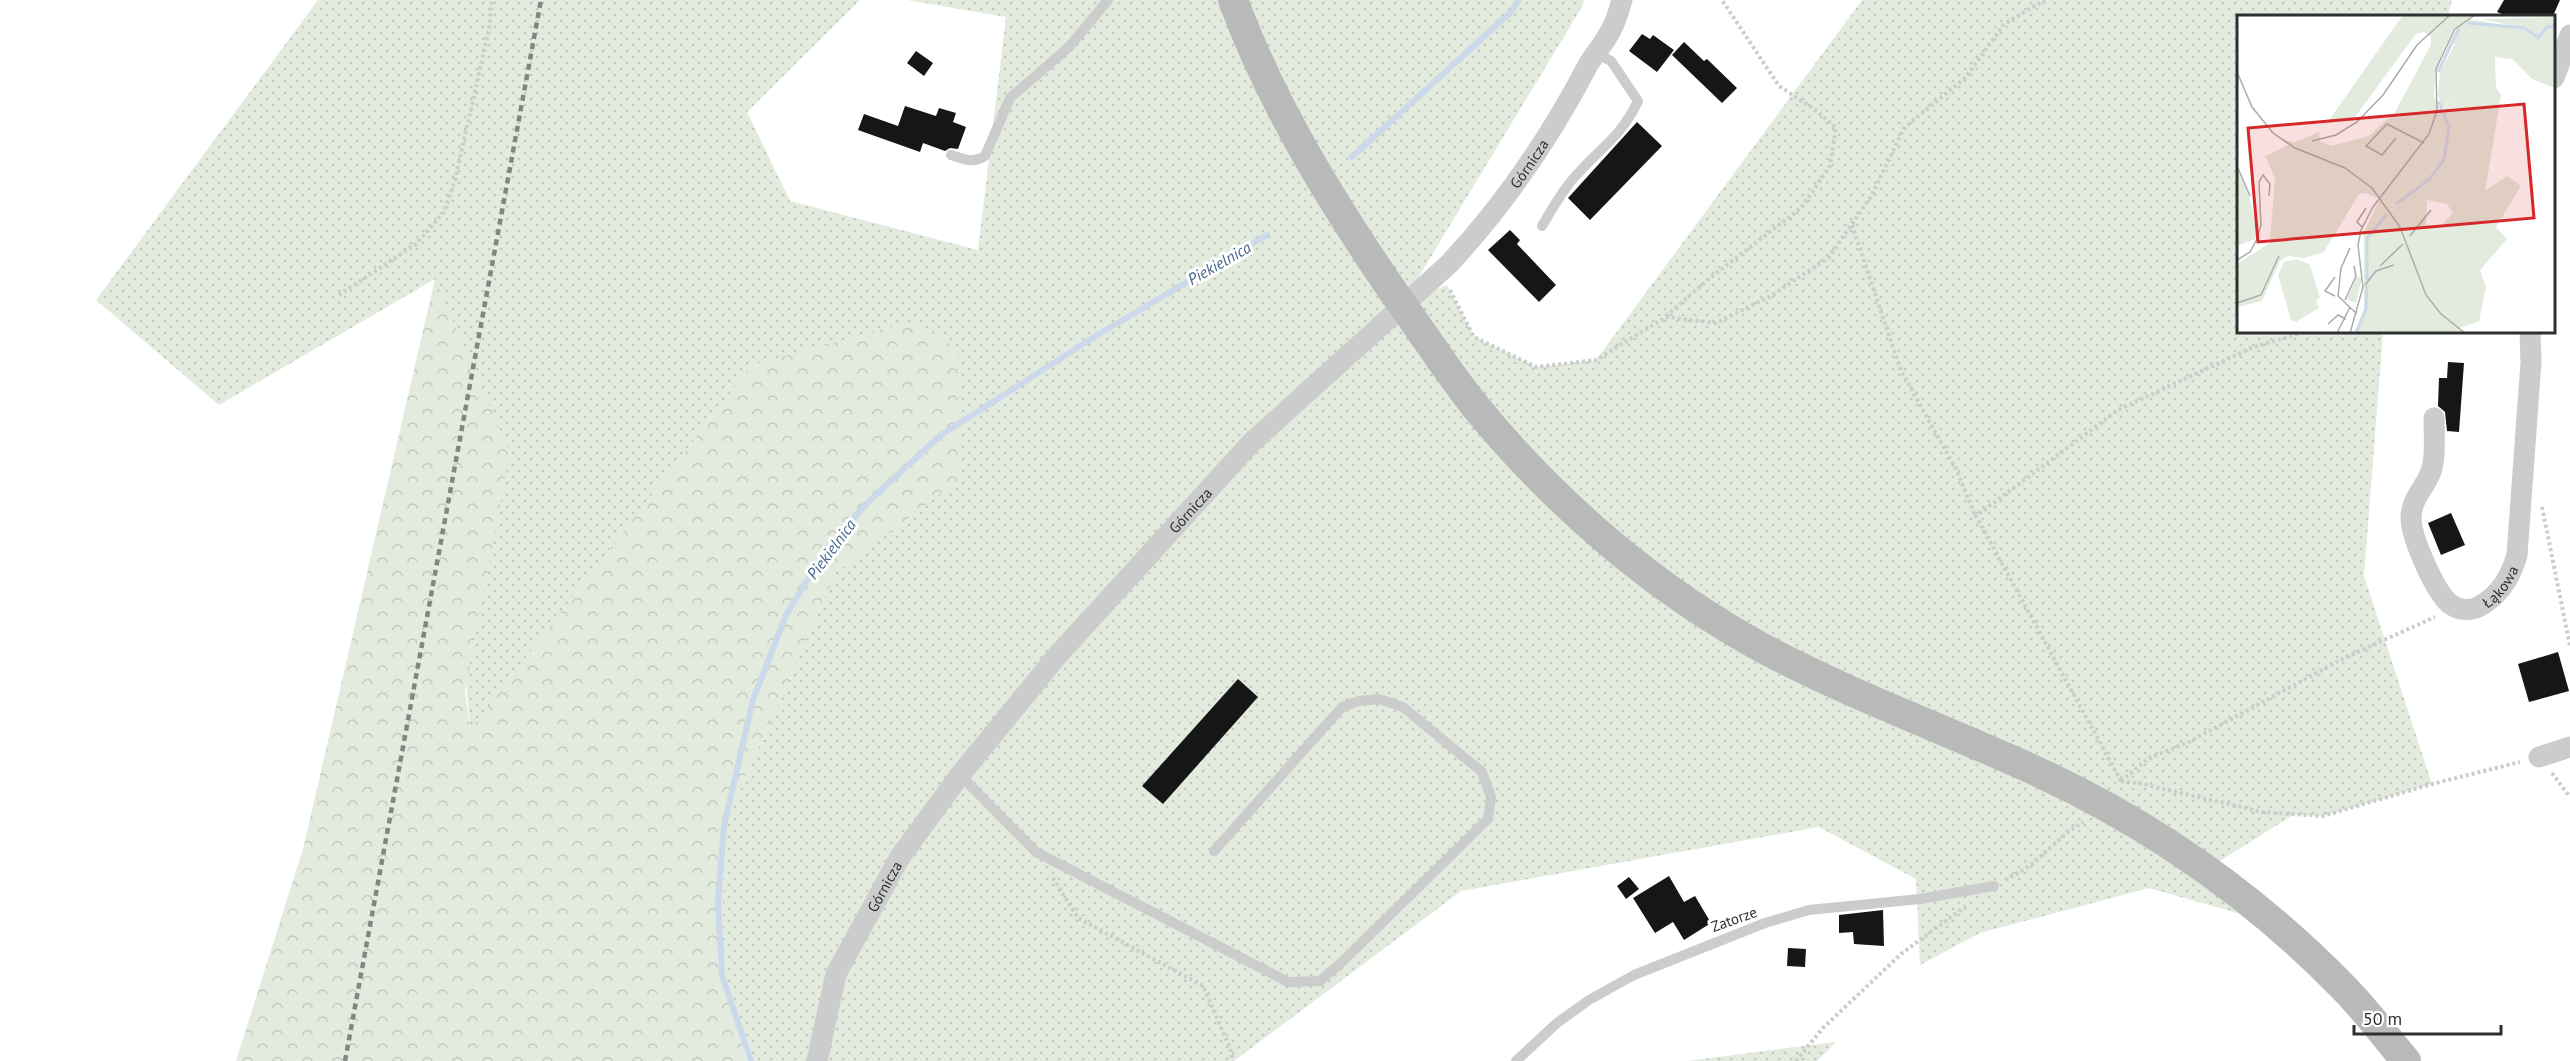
<svg xmlns="http://www.w3.org/2000/svg" width="2570" height="1061" font-family="'PT Sans',sans-serif">
<defs>
<pattern id="green-dots" width="8" height="8" patternUnits="userSpaceOnUse" patternTransform="scale(1.5)"><rect width="8" height="8" fill="#e2ebdd"/><path d="M2 2h.1M6 6h.1" fill="none" stroke="#c2cabe" stroke-width="1.8" stroke-linecap="round"/></pattern>
<pattern id="forest-crowns" width="20" height="18" patternUnits="userSpaceOnUse" patternTransform="scale(1.5)"><rect width="20" height="18" fill="#e2ebdd"/><path d="M2 6a3 3 0 1 1 6 0M12 15a3 3 0 1 1 6 0" fill="none" stroke="#c2cabe"/></pattern>
</defs>
<rect width="100%" height="100%" fill="#fff"/>
<!-- green -->
<g fill="url(#green-dots)">
<polygon points="318,0 860,0 747,112 790,201 978,250 1006,17 907,0 1584,0 1583,5 1403,303 1447,285 1474,337 1536,367 1596,360 1862,0 2452,0 2448,16 2238,16 2238,332 2383,332 2364,576 2432,784 2323,816 2293,815 2207,869 2276,924 2149,888 1980,933 1920,965 1916,879 1819,827 1461,891 1234,1061 751,1061 722,975 724,826 836,572 961,477 752,365 470,731 435,279 219,405 96,300"/>
<polygon points="1836,1042 1817,1061 1687,1061 1835,1042"/>
</g>
<!-- forest -->
<polygon fill="url(#forest-crowns)" points="435,279 510,453 465,691 470,730 752,365 913,321 957,348 962,478 836,572 724,826 722,975 747,1061 236,1061 303,849"/>
<g fill="none" stroke-linecap="round" stroke-linejoin="round">
<!-- stream -->
<g stroke="#cbd9ea" stroke-width="6">
<polyline points="1352,157 1511,12 1519,0"/>
<polyline points="751,1061 722,975 718,901 724,826 753,700 786,615 824,552 866,504 941,435 1099,334 1267,235"/>
</g>
</g>
<!-- building -->
<g fill="#161616">
<polygon points="2504,0 2560,0 2553,16 2507,16 2497,12"/>
<polygon points="1642,34 1650,39 1653,35 1674,50 1657,72 1629,51"/>
<polygon points="1684,42 1704,61 1707,59 1737,88 1722,103 1672,55"/>
<polygon points="916,51 933,63 924,76 907,63"/>
<polygon points="905,106 936,116 939,108 956,113 953,122 966,127 958,149 950,148 945,151 923,143 920,152 858,130 864,114 898,126"/>
<polygon points="1637,122 1662,146 1590,220 1568,198"/>
<polygon points="1510,230 1520,240 1517,244 1556,285 1539,302 1488,250"/>
<polygon points="2448,362 2464,363 2459,432 2447,431 2445,412 2438,406 2439,378 2447,378"/>
<polygon points="2451,513 2465,545 2441,555 2428,523"/>
<polygon points="2558,652 2569,691 2529,702 2518,664"/>
<polygon points="1238,679 1258,697 1163,804 1142,786"/>
<polygon points="1669,876 1684,902 1695,896 1711,923 1684,940 1673,922 1655,933 1633,898"/>
<polygon points="1629,877 1639,889 1626,899 1617,886"/>
<polygon points="1883,910 1884,946 1854,944 1853,932 1839,933 1839,915"/>
<polygon points="1788,948 1806,949 1805,967 1787,966"/>
</g>
<g fill="none" stroke-linecap="round" stroke-linejoin="round">
<!-- path -->
<g stroke="#ccc" stroke-width="4" stroke-dasharray="3 3" stroke-linecap="butt">
<polyline points="1852,225 1901,371 1956,469 1975,515"/>
<polyline points="1450,290 1474,337 1536,367 1596,360 1666,317 1716,323 1771,296 1829,257 1872,195 1904,128 1966,77 2004,24 2045,0"/>
<polyline points="339,295 416,244 444,212 455,180 489,29 492,0"/>
<polyline points="1666,316 1710,278 1801,208 1830,166 1836,128 1814,109 1779,86 1722,0"/>
<polyline points="2542,507 2570,646"/>
<polyline points="2552,773 2570,797"/>
<polyline points="2121,781 1976,516 2118,410 2251,348 2304,332"/>
<polyline points="2121,781 2143,784 2262,812 2323,816 2432,784 2520,762"/>
<polyline points="2121,781 2149,758 2189,742 2344,658 2435,617"/>
<polyline points="1053,878 1078,918 1203,986 1230,1048 1233,1061"/>
<polyline points="2005,880 2030,866 2069,831 2083,822"/>
<polyline points="1796,1061 1823,1028 1901,954 1966,906"/>
</g>
<!-- lane -->
<g stroke="#ccc" stroke-width="10">
<path d="M 951,155 C 964,159 973,164 985,156 L 1010,98 L 1069,47 L 1108,0"/>
<path d="M 1542,226 C 1552,209 1561,193 1573,179 C 1598,149 1620,139 1638,101 L 1611,61 L 1595,53"/>
<polyline points="960,775 1036,852 1288,982 1320,981 1343,961 1488,819 1491,797 1482,772 1403,707 1379,699 1359,701 1342,707 1214,851"/>
<polyline points="1516,1061 1557,1023 1589,1000 1634,975 1765,923 1809,910 1920,899 1994,886"/>
</g>
<!-- street -->
<g stroke="#ccc" stroke-width="21">
<polyline points="2554,78 2570,35"/>
<path id="s1" d="M 2434,418 C 2434,433 2436,453 2432,468 C 2427,487 2411,497 2411,518 C 2411,537 2435,592 2450,604 C 2459,611 2471,611 2480,606 C 2500,595 2511,576 2517,555 L 2531,362 L 2530,332"/>
<polyline points="2539,757 2570,747"/>
<path id="s2" d="M 817,1061 L 836,974 L 900,857 L 960,775 L 1057,656 L 1251,443 L 1449,264 C 1504,205 1551,136 1588,65 C 1596,52 1607,40 1613,26 C 1617,18 1619,9 1622,0"/>
</g>
<!-- secondary -->
<path stroke="#b9b9b9" stroke-width="30" d="M 1233,0 C 1272,105 1331,201 1394,293 C 1421,330 1446,370 1475,406 C 1555,504 1656,591 1768,651 C 1855,697 1947,730 2036,771 C 2151,824 2254,896 2342,986 C 2365,1009 2385,1036 2406,1061"/>
<!-- rail -->
<polyline stroke="#848484" stroke-width="4.5" stroke-dasharray="6 4.5" stroke-linecap="butt" points="345,1061 541,0"/>
</g>
<g text-anchor="middle" dominant-baseline="central" stroke-width="6" stroke-linejoin="round" paint-order="stroke">
<!-- street labels -->
<g font-size="15" fill="#2f2f2f" stroke="#fff">
<text stroke="none"><textPath href="#s2" startOffset="1161">Górnicza</textPath></text>
<text stroke="none"><textPath href="#s2" startOffset="675">Górnicza</textPath></text>
<text stroke="none"><textPath href="#s1" startOffset="261">Łąkowa</textPath></text>
<text stroke="none"><textPath href="#s2" startOffset="189">Górnicza</textPath></text>
<text transform="translate(1734 919) rotate(-20)">Zatorze</text>
</g>
<!-- water labels -->
<g font-size="16" font-style="italic" fill="#42638c" stroke="#fff">
<text transform="translate(1219 263) rotate(-30)">Piekielnica</text>
<text transform="translate(831 549) rotate(-53)">Piekielnica</text>
</g>
</g>
<!-- overview -->
<g transform="translate(2237 15)">
<rect width="318" height="318" fill="#fff"/>
<path d="M 166,0 L 237,0 L 218,14 L 198,54 L 197,86 L 198,82 L 210,105 L 212,121 L 202,149 L 240,129 L 248,176 L 270,161 L 284,171 L 259,212 L 270,224 L 243,255 L 249,272 L 242,306 L 222,313 L 228,318 L 117,318 L 127,294 L 127,217 L 143,184 L 129,178 L 122,179 L 87,237 L 67,243 L 51,241 L 43,246 L 25,286 L 0,292 L 0,249 L 33,228 L 38,163 L 28,141 L 52,130 L 44,125 L 58,127 L 82,117 L 83,126 L 94,131 L 132,121 L 158,97 L 194,30 L 194,22 L 187,17 L 179,19 L 118,102 L 90,108 ZM 190,185 L 210,189 L 216,198 L 204,211 L 189,210 ZM 318,2 L 318,40 L 285,13 L 245,4 ZM 218,29 L 226,43 L 219,76 L 207,94 L 201,80 L 203,56 ZM 318,52 L 318,73 L 295,64 L 308,57 ZM 0,154 L 11,176 L 20,217 L 18,224 L 0,231 ZM 120,261 L 125,263 L 119,288 L 110,284 Z" fill="#e2ebdd" fill-rule="evenodd"/>
<path d="M 231,4 L 285,13 L 318,40 L 318,52 L 295,64 L 275,44 L 258,42 L 259,73 L 264,80 L 248,177 L 238,159 L 240,129 L 213,170 L 196,177 L 191,174 L 189,160 L 202,149 L 212,121 L 207,95 L 219,76 L 226,43 L 216,27 L 222,10 Z" fill="#e2ebdd"/>
<path d="M 60,244 L 73,250 L 83,283 L 79,285 L 82,293 L 59,307 L 54,305 L 41,260 L 47,247 Z" fill="#e2ebdd"/>
<path fill="none" stroke="#cbd9ea" stroke-width="3" d="M 231,8 L 288,13 L 301,23 L 310,12 L 318,11M 201,57 L 222,13M 159,189 L 192,165 L 207,144 L 212,113 L 202,86M 130,265 L 130,223 L 150,199M 119,318 L 129,294 L 130,270"/>
<path fill="none" stroke="#acacac" stroke-width="1.5" d="M 0,57 L 15,92 L 36,118 L 58,133 L 108,153 L 135,173 L 163,212 L 189,280 L 204,299 L 228,318M 159,123 L 145,140 L 129,131 L 150,109 L 187,128M 75,126 L 99,120 L 120,107 L 146,80 L 180,30 L 213,0M 1,153 L 13,181M 125,212 L 120,207 L 129,193M 173,221 L 194,195M 0,245 L 13,237 L 20,224 L 24,210 L 22,167 L 26,160 L 33,169 L 32,181M 143,251 L 166,229M 128,270 L 139,256 L 157,250M 98,281 L 88,276 L 98,262M 101,281 L 104,253 L 113,233M 101,281 L 120,299M 108,285 L 119,261 L 117,251M 0,288 L 24,280 L 42,241M 91,309 L 101,300 L 109,304M 100,318 L 113,292M 113,318 L 126,272 L 121,230 L 124,215 L 136,192 L 192,119 L 200,96 L 199,54 L 218,14 L 238,0"/>
<path fill="#d62828" fill-opacity="0.15" stroke="#d62828" stroke-width="3" d="M 287,89 L 297,203 L 21,227 L 11,113 Z"/>
<rect width="318" height="318" fill="none" stroke="#2f2f2f" stroke-width="3"/>
</g>
<!-- scale -->
<path d="M2354 1025v9h147v-9" fill="none" stroke="#2f2f2f" stroke-width="3"/>
<text x="2363" y="1025" font-size="18" fill="#2f2f2f" stroke="#ffffff" stroke-width="4.5" paint-order="stroke">50 m</text>
</svg>
